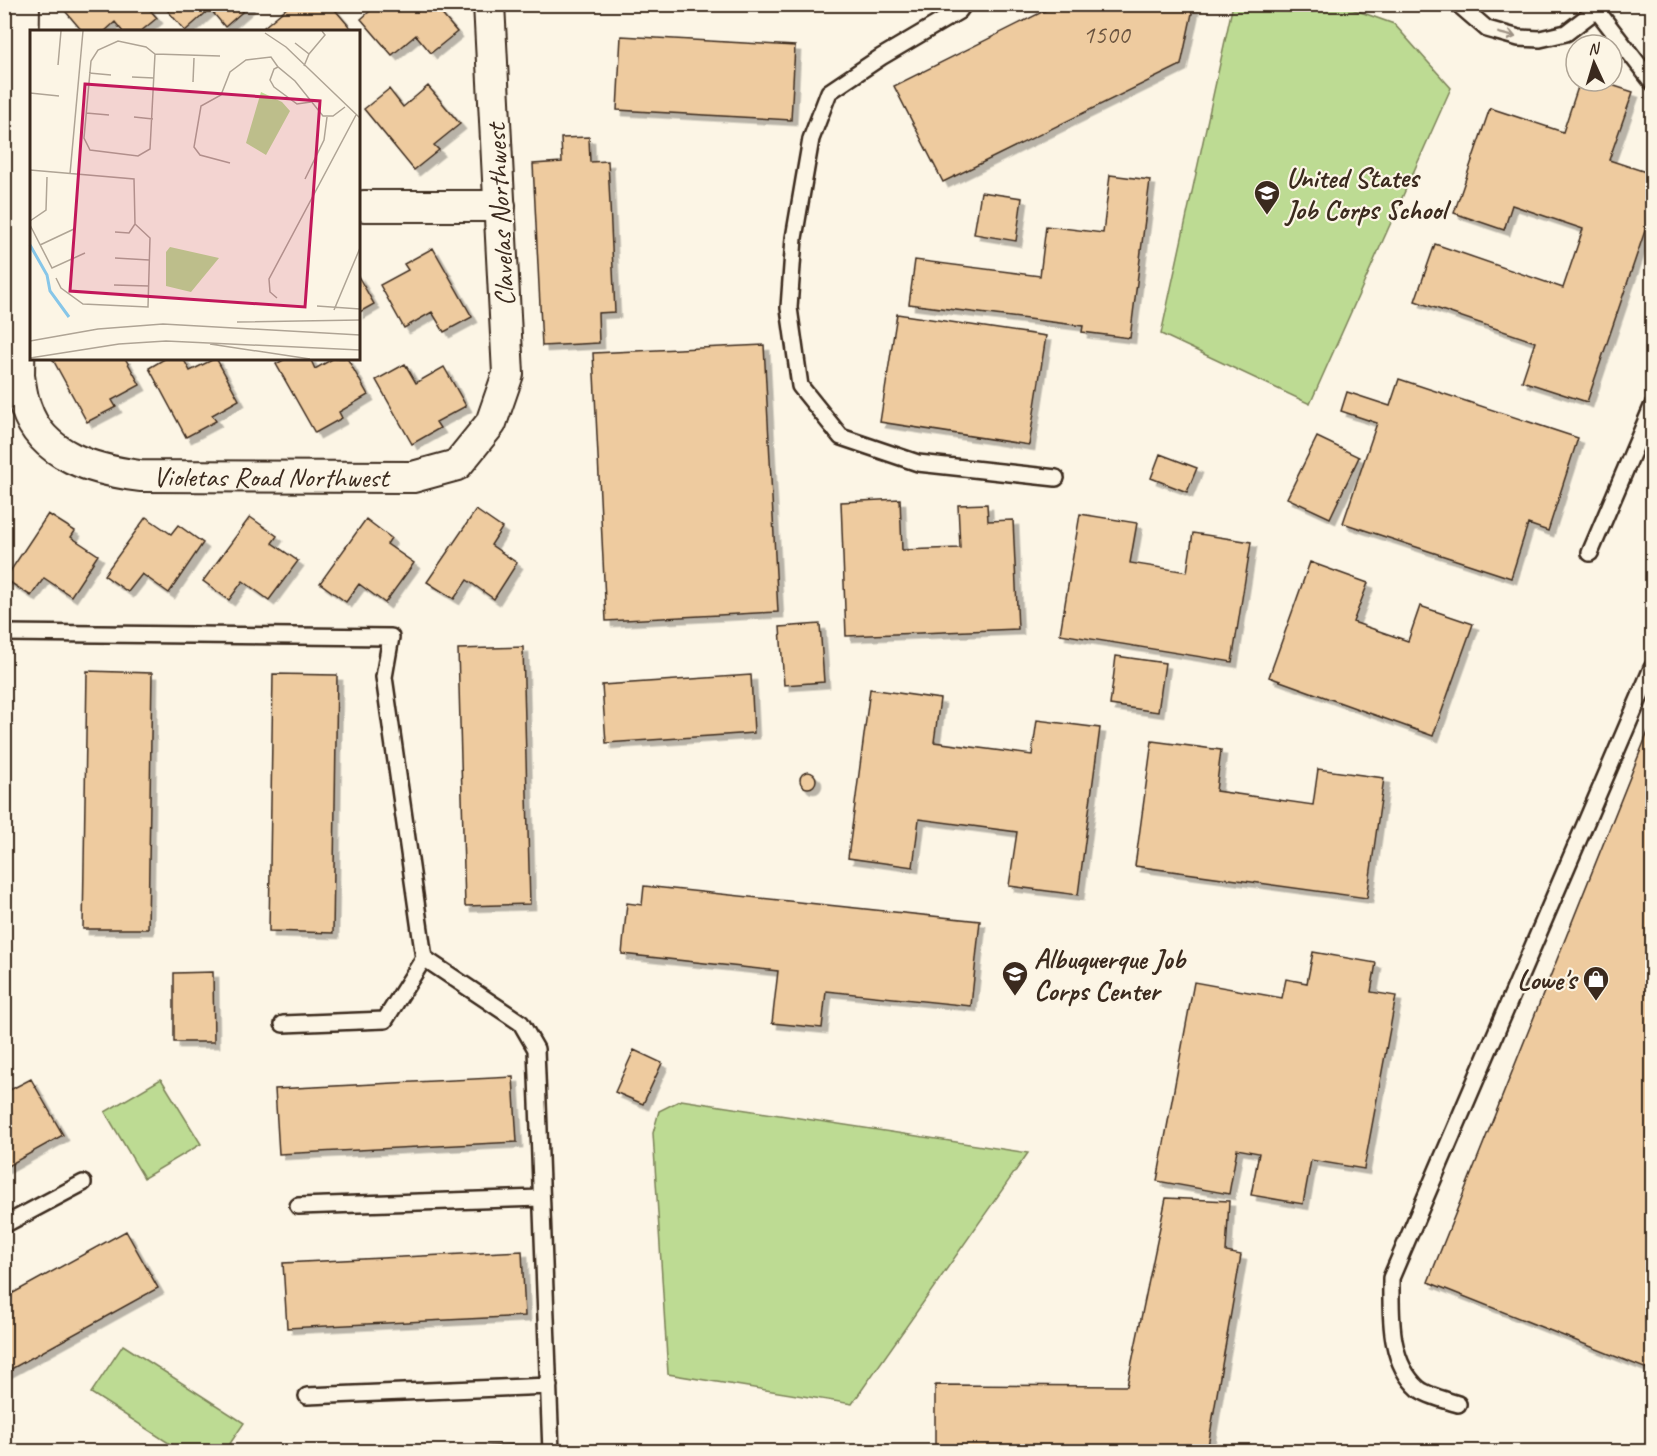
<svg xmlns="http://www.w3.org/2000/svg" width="1657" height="1456" font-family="Caveat,sans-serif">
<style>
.green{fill:#bddb93;stroke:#7c8258;stroke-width:1.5}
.building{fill:#eecb9f;stroke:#3b2a1e;stroke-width:1.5;filter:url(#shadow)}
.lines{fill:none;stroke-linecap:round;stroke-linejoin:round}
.service-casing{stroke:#3b2a1e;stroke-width:20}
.minor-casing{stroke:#3b2a1e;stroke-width:34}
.service{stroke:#fcf5e5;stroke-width:15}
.minor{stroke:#fcf5e5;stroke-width:30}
.oneway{stroke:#9c9082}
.labels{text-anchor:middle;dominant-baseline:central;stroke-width:4.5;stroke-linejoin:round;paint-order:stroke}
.number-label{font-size:26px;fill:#68523e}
.poi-label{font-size:28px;font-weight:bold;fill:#3b2a1e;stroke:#fcf5e5;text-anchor:start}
.street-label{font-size:28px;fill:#3b2a1e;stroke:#fcf5e5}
.inset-river{fill:none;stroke:#87c6e8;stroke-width:3}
.inset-road{fill:none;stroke:#afa495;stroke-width:1.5}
.view{fill:#c2185b;fill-opacity:0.15;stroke:#c2185b;stroke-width:3}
.inset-edge{fill:none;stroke:#3b2a1e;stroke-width:3}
</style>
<defs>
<filter id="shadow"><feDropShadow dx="5.5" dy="5.5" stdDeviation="0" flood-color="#0004"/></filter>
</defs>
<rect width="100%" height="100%" fill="#fcf5e5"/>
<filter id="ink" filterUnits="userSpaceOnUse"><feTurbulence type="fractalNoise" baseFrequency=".0167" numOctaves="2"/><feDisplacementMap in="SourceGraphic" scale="12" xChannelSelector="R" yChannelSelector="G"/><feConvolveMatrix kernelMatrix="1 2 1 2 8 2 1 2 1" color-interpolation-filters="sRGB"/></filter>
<g filter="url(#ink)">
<path class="green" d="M 1233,4 L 1341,5 L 1394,24 L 1451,88 L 1310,404 L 1161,334 Z
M 161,1079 L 201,1144 L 144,1178 L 105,1112 Z
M 681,1100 L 1028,1153 L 852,1404 L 668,1374 L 653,1133 L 659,1111 Z
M 123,1345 L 244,1423 L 225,1451 L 181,1451 L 91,1393 Z"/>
<path class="building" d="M 145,4 L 157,18 L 140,32 L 123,32 L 115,22 L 104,32 L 83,32 L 60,5 Z
M 162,4 L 248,4 L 249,6 L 225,27 L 210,9 L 185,31 Z
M 288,4 L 330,4 L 354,32 L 268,32 L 264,27 L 289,6 Z
M 378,4 L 433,4 L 457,32 L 431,53 L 416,35 L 392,55 L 361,19 Z
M 1058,4 L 1194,4 L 1181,65 L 943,182 L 894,86 Z
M 621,36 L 795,46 L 791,120 L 617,110 Z
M 1580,81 L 1599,81 L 1633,92 L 1609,160 L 1652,174 L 1652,210 L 1587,402 L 1522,381 L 1535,342 L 1415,301 L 1435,244 L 1563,288 L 1583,229 L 1512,205 L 1504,230 L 1454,213 L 1490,108 L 1563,132 Z
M 428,86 L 460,124 L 434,145 L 439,150 L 414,170 L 364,109 L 389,89 L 403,107 Z
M 589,137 L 590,162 L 608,161 L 615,312 L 598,313 L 599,343 L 542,346 L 533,164 L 562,162 L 561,138 Z
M 1110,175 L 1150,180 L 1130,338 L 1082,332 L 1083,326 L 909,304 L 915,260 L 1040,276 L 1046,226 L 1103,233 Z
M 981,192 L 1022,198 L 1016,241 L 974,234 Z
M 433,248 L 472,317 L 444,332 L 432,312 L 404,328 L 380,285 L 408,270 L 404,264 Z
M 358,276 L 374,304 L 358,313 Z
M 897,314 L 1046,336 L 1029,445 L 880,422 Z
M 764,345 L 778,612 L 606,621 L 593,353 Z
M 52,358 L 125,358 L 140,385 L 112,400 L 116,407 L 87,422 Z
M 166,358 L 183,358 L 190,371 L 216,358 L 239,400 L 212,415 L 216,421 L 186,437 L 149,368 Z
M 287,358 L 310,358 L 315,369 L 334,358 L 347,358 L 368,395 L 339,412 L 342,418 L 315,433 L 276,364 Z
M 405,364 L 416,383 L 444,367 L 466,406 L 436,422 L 440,428 L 412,444 L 376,380 Z
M 1399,379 L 1578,438 L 1548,531 L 1528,524 L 1511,578 L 1343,523 L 1377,423 L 1341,411 L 1347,392 L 1390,406 Z
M 1317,437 L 1359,457 L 1330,518 L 1287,498 Z
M 1160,454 L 1197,468 L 1187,492 L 1151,478 Z
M 900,499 L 902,550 L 960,548 L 958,505 L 987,504 L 988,521 L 1013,520 L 1018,629 L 846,636 L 841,502 Z
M 476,510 L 502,528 L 491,545 L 517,563 L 494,599 L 467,580 L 454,599 L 427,582 Z
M 48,514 L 75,531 L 71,537 L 98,555 L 71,596 L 44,578 L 31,596 L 5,579 Z
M 1080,514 L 1137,523 L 1130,563 L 1187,572 L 1193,533 L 1251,542 L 1232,662 L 1060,634 Z
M 146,517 L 171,534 L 178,525 L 203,543 L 169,593 L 142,574 L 128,592 L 104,575 Z
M 250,517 L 277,536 L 272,543 L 298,561 L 269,600 L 243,581 L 229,600 L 203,581 Z
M 366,519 L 391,538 L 387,544 L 414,563 L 385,603 L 359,584 L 346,602 L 320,583 Z
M 1310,562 L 1368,583 L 1353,622 L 1408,641 L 1420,606 L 1473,624 L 1433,736 L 1269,677 Z
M 820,624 L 824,682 L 784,685 L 780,627 Z
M 523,647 L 530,904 L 465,906 L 458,649 Z
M 1116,656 L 1165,663 L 1158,712 L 1110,705 Z
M 87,671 L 152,673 L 148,929 L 83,929 Z
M 273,674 L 337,675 L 333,933 L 269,931 Z
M 751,675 L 754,733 L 606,743 L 602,685 Z
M 870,689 L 940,699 L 934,742 L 1032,755 L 1037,720 L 1100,728 L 1078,895 L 1009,886 L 1017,832 L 919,819 L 913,867 L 848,858 Z
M 1652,722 L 1652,1371 L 1428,1282 Z
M 1152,741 L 1221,750 L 1216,791 L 1313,805 L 1318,769 L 1384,778 L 1367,898 L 1135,866 Z
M800 780a8 8 0 1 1 16 0a8 8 0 1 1-16 0Z
M 644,886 L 980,921 L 971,1006 L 826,991 L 822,1028 L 772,1023 L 778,971 L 622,954 L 627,903 L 642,905 Z
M 1313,952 L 1376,963 L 1371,992 L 1396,996 L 1364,1169 L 1311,1160 L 1303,1204 L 1251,1195 L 1259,1153 L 1237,1149 L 1229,1194 L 1157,1181 L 1194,982 L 1282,998 L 1286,979 L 1307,983 Z
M 213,972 L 214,1042 L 174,1042 L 174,973 Z
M 634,1050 L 662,1063 L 643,1104 L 615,1092 Z
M 513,1077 L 517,1142 L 279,1154 L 275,1089 Z
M 31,1079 L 63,1135 L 4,1168 L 4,1093 Z
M 1166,1198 L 1229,1201 L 1226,1252 L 1241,1255 L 1207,1452 L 935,1452 L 935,1385 L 1127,1386 Z
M 126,1231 L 158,1288 L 4,1373 L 4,1298 Z
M 522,1251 L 525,1316 L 287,1328 L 283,1263 Z
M 512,1445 L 513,1452 L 383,1452 Z"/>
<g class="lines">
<g class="service-casing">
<path id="service" d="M 964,4 L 959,11 L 881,57 L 829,92 L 811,139 L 794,238 L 789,308 L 800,386 L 841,437 L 918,463 L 1056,478
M 1458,4 L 1487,29 L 1519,38 L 1540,39 L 1566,33 L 1596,10
M 1592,4 L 1652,82
M 1590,553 L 1652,407
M 4,633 L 391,637 L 384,677 L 424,958 L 521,1023 L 536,1049 L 551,1452
M 283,1024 L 385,1020 L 424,958
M 298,1206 L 541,1198
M 4,1225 L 83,1183
M 307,1396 L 549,1386
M 1458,1404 C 1446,1400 1428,1396 1419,1389 C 1388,1362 1391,1315 1391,1278 L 1652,668"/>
</g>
<g class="minor-casing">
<g id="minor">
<path id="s1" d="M 24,4 L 19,376 C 21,387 22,398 26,408 C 42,457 95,470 140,476 L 413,477 L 457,465 L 491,423 L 508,374 L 489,4"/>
<path d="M 364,206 L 500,206"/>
</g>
</g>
<use href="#service" class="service"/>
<use href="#minor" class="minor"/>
</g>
<defs><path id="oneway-shaft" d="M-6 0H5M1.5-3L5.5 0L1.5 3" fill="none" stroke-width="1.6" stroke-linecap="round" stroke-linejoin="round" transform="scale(1.5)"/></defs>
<use class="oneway" href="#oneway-shaft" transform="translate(1507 35) rotate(14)"/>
</g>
<defs>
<g id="school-pin" transform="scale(1.35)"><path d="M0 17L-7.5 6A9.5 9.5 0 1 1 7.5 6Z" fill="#3b2a1e" stroke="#fcf5e5"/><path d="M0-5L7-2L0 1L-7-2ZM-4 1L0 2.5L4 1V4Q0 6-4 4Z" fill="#fff"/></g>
<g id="university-pin" transform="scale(1.35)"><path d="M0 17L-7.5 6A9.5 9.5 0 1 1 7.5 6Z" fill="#3b2a1e" stroke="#fcf5e5"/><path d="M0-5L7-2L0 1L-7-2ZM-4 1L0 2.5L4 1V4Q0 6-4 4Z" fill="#fff"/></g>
<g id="shop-pin" transform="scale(1.35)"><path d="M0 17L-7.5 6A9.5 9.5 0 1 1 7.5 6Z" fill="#3b2a1e" stroke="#fcf5e5"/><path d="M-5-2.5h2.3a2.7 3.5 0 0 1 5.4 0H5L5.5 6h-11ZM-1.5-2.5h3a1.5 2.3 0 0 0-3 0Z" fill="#fff"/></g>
</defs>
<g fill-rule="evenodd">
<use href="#school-pin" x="1267" y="193"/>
<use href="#university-pin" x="1015" y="974"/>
<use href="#shop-pin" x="1596" y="979"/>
</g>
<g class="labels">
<g class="number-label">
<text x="1106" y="34">1500</text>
</g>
<g class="poi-label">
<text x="1286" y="177">United States<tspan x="1286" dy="32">Job Corps School</tspan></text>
<text x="1034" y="958">Albuquerque Job<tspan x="1034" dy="32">Corps Center</tspan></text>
<text x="1576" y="979" text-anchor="end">Lowe's</text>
</g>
<g class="street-label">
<text transform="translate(500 215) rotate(-93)">Clavelas Northwest</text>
<text stroke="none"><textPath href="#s1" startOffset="676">Violetas Road Northwest</textPath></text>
</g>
</g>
<g transform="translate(30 30)">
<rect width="330" height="330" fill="#fcf5e5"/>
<path d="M 231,62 L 252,72 L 260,81 L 236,125 L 216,113 ZM 140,217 L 189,228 L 161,262 L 136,256 L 136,222 Z" fill="#bddb93"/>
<path class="inset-river" d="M 0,215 L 17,245 L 20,261 L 39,287"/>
<path class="inset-road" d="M 235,3 L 256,17 L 330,88M 265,13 L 279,24 L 274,36M 125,24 L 120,119 L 108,126 L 60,120 L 54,108 L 61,31 L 68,20 L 88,11 L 116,17 L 125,24 L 190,26M 279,24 L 295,5 L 292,1M 28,35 L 31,1M 59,43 L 81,45M 102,47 L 124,48M 163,52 L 164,28M 0,63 L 29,66M 281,72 L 267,74 L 244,57 L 240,50 L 244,39 L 248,37 L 265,51 L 293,86 L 303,86 L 315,77M 56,83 L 79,85M 104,87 L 123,89M 200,133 L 170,125 L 164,117 L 171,76 L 191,65 L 200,42 L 216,30 L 241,27 L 248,37M 0,140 L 104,149 L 105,194 L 120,208 L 118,277 L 53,274 L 31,258 L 26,248M 40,144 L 53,1M 275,149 L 294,110 L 297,87M 0,191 L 16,180 L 17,147M 0,195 L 22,238 L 55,223M 85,202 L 99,203 L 105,194M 10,215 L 44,199M 85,228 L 119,230M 84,255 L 119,256M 247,268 L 240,262 L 239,249 L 326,85M 287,276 L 330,279M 304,280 L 330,218M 207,292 L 330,290M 0,311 L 68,299 L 133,294 L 330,305M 180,314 L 280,329M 0,328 L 89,314 L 136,311 L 330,320"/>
<path class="view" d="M 55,54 L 290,71 L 275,277 L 40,261 Z"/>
<rect width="330" height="330" class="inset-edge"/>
</g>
<rect width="1657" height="1456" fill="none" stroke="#fcf5e5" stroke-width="24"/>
<rect x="12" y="12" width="1633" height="1432" fill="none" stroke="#3b2a1e" stroke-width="2" filter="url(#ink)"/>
<g transform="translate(1594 63) rotate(356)"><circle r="28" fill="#fcf5e5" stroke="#afa495" stroke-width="1.5"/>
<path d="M0-4.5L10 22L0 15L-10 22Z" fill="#3b2a1e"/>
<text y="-9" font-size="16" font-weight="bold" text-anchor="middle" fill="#3b2a1e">N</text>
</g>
</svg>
